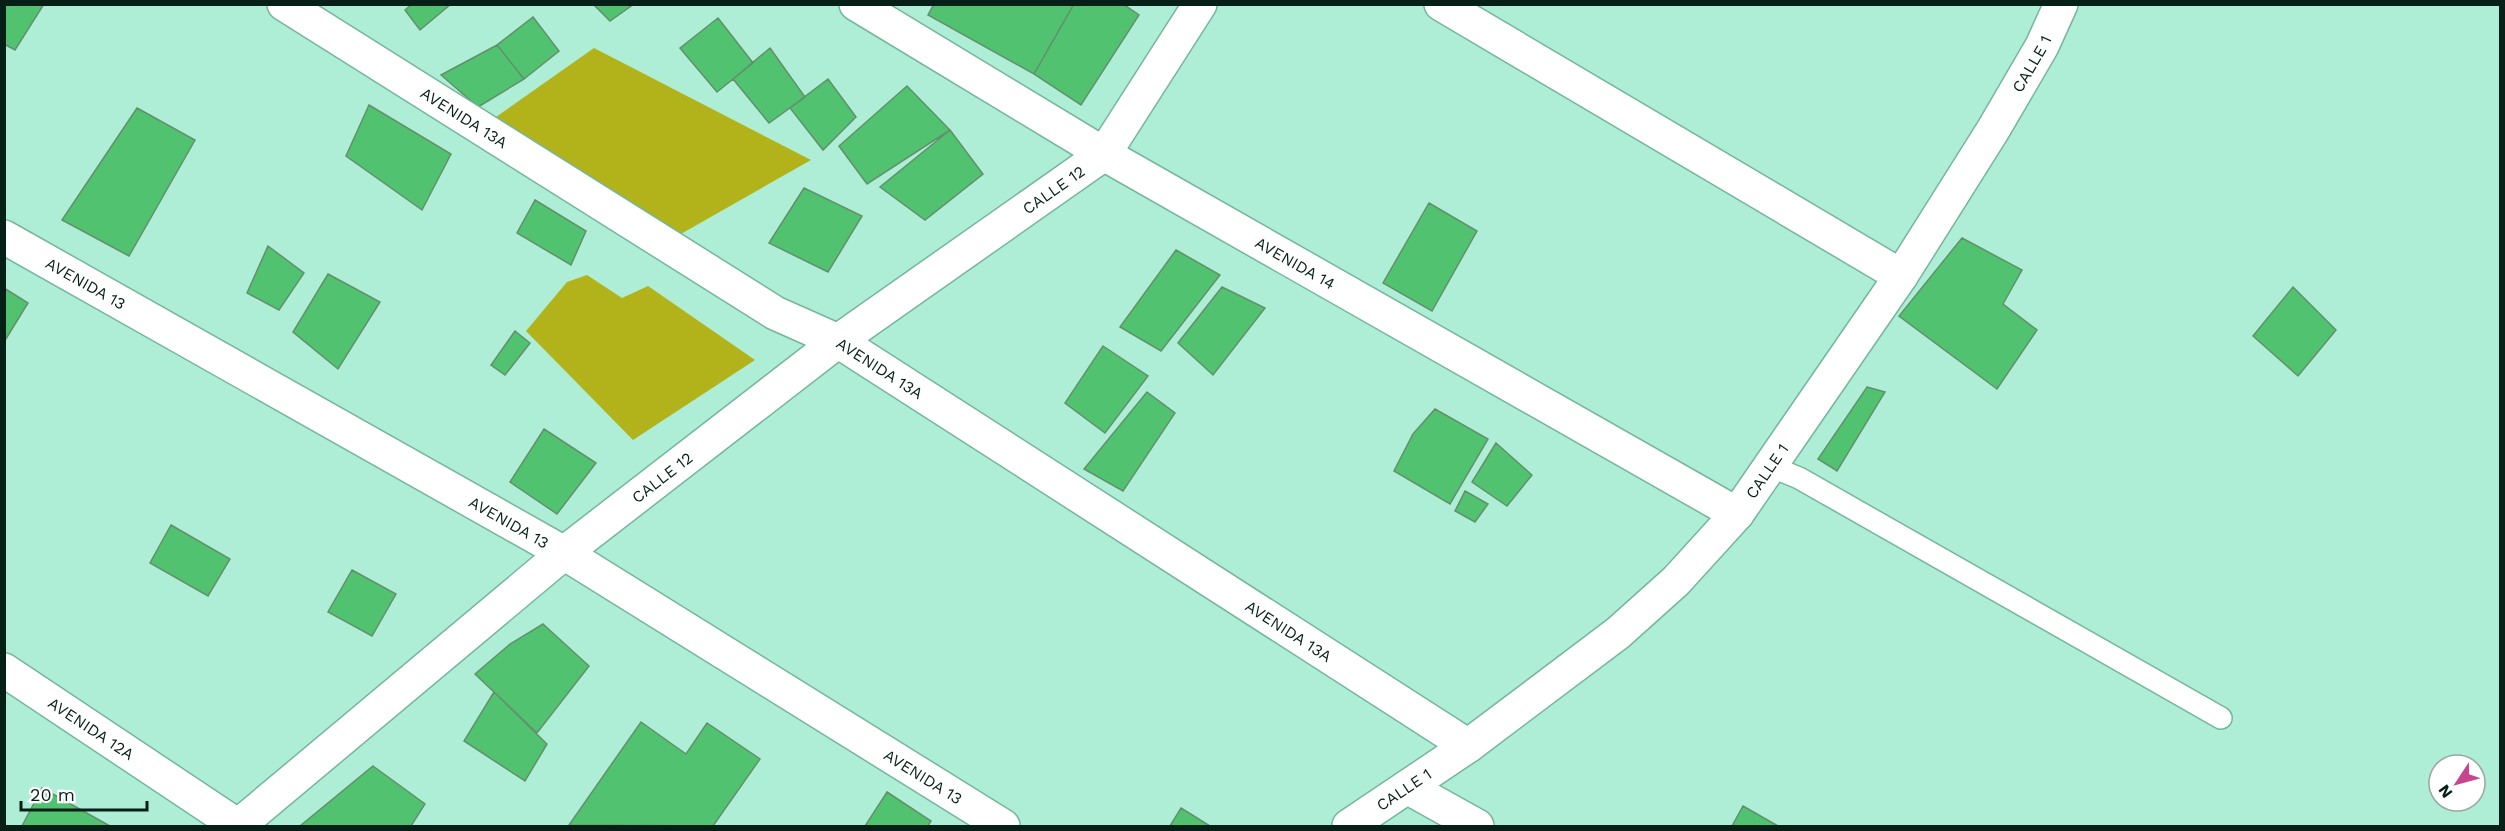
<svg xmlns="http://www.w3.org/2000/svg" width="2505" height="831" font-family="'Work Sans',sans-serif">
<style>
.forest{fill:#b2b31b}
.building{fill:#51c270;stroke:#63906c;stroke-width:1.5}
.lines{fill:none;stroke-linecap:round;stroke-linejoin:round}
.lane-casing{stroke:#76b59e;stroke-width:24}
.street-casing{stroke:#76b59e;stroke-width:36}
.lane{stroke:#fff;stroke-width:21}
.street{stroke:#fff;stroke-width:33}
.labels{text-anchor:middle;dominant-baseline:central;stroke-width:4.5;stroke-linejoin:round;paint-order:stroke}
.street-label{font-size:16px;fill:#062018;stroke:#fff}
</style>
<rect width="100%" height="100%" fill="#aeeed6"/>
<path class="forest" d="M 594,48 L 811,160 L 672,239 L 496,117 Z
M 587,275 L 622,298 L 648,286 L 755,360 L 633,440 L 526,331 L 567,282 Z"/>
<path class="building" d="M 4,4 L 44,4 L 15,50 L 4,44 Z
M 412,4 L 451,4 L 420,30 L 405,10 Z
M 593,4 L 634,4 L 610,21 Z
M 934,4 L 1074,4 L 1034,74 L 928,15 Z
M 1074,4 L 1123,4 L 1139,15 L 1081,105 L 1034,74 Z
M 533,17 L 559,51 L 524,79 L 497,45 Z
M 718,18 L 753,63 L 717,92 L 680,48 Z
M 497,45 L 524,79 L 478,107 L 441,75 Z
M 770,48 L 805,97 L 769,123 L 733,79 Z
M 828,79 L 856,117 L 823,150 L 790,108 Z
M 907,86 L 950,130 L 867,184 L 839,146 Z
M 369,105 L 451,154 L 422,210 L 346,156 Z
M 137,108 L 195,140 L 129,256 L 62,220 Z
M 950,130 L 983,174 L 925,220 L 880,187 Z
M 804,188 L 862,216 L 828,272 L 769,243 Z
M 535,200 L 586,231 L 571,265 L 517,233 Z
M 1429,203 L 1477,231 L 1432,311 L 1383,283 Z
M 1962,238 L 2022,270 L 2003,304 L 2037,330 L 1997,389 L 1899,316 Z
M 268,246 L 304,273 L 279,310 L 247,293 Z
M 1176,250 L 1220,275 L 1161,351 L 1120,327 Z
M 328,274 L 380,302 L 338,369 L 293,332 Z
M 1222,287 L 1265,308 L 1213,375 L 1178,343 Z
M 2293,287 L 2336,330 L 2298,376 L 2253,336 Z
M 4,288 L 28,303 L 4,342 Z
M 515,331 L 530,343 L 505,375 L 491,365 Z
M 1103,346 L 1148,376 L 1105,433 L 1065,403 Z
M 1867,387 L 1885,392 L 1837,471 L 1818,459 Z
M 1147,392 L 1175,413 L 1123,491 L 1084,469 Z
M 1435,409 L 1488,439 L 1450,504 L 1394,471 L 1413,434 Z
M 544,429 L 596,463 L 557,514 L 510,482 Z
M 1496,443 L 1532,475 L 1507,506 L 1472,482 Z
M 1465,491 L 1488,504 L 1475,522 L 1455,511 Z
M 171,525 L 230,559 L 208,596 L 150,563 Z
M 352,570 L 396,594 L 372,636 L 328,612 Z
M 543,624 L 589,666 L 537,733 L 475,674 L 510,644 Z
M 494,692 L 547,744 L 525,781 L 464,741 Z
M 641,722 L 686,754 L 707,723 L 760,759 L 713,826 L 569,825 Z
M 373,766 L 425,804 L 411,826 L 300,826 Z
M 42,788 L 110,826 L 22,826 Z
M 887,792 L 931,821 L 928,826 L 865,826 Z
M 1743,806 L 1778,826 L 1732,826 Z
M 1181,808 L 1210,826 L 1170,826 Z"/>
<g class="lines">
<g class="lane-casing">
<path id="lane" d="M 1770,466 L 1799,478 L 2221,718"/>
</g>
<g class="street-casing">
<g id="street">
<path id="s1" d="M 284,4 L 775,313 L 838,341 L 1468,746"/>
<path id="s2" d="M 856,4 L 1104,154 L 1737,514"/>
<path d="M 1441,4 L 1901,276"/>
<path id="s3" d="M 4,237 L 564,553 L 1003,826"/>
<path id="s4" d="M 4,670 L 238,826"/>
<path d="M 1407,787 L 1477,826"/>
<path id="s5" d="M 238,826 L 564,553 L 838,341 L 1104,154 L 1200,4"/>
<path id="s6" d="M 1349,826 L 1468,746 L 1618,633 L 1676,581 L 1737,514 L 1901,276 L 1993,130 L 2042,46 L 2061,4"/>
</g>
</g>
<use href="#lane" class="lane"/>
<use href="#street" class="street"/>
</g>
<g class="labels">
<g class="street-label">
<text stroke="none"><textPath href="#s6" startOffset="1038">CALLE 1</textPath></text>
<text stroke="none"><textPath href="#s1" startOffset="213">AVENIDA 13A</textPath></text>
<text stroke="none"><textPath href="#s5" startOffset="1035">CALLE 12</textPath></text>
<text stroke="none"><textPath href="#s2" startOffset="510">AVENIDA 14</textPath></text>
<text stroke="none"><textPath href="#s3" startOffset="94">AVENIDA 13</textPath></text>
<text stroke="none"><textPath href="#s1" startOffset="699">AVENIDA 13A</textPath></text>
<text stroke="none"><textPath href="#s6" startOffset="552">CALLE 1</textPath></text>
<text stroke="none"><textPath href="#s5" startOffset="549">CALLE 12</textPath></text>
<text stroke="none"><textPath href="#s3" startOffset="580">AVENIDA 13</textPath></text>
<text stroke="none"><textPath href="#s1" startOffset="1185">AVENIDA 13A</textPath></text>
<text stroke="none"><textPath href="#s4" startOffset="105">AVENIDA 12A</textPath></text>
<text stroke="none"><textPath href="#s3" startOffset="1066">AVENIDA 13</textPath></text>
<text stroke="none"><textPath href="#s6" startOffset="66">CALLE 1</textPath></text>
</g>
</g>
<rect width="2505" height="831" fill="none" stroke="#062018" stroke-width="12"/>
<g transform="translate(2457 783) rotate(234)"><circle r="28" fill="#ffffff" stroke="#9ba6a3" stroke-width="1.5"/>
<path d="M0-4.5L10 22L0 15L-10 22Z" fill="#c8468e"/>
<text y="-9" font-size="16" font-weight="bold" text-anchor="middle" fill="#062018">N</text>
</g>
<path d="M21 801v9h126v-9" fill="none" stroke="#062018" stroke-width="3"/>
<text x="30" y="801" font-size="18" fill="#062018" stroke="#ffffff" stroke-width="4.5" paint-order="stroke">20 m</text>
</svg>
